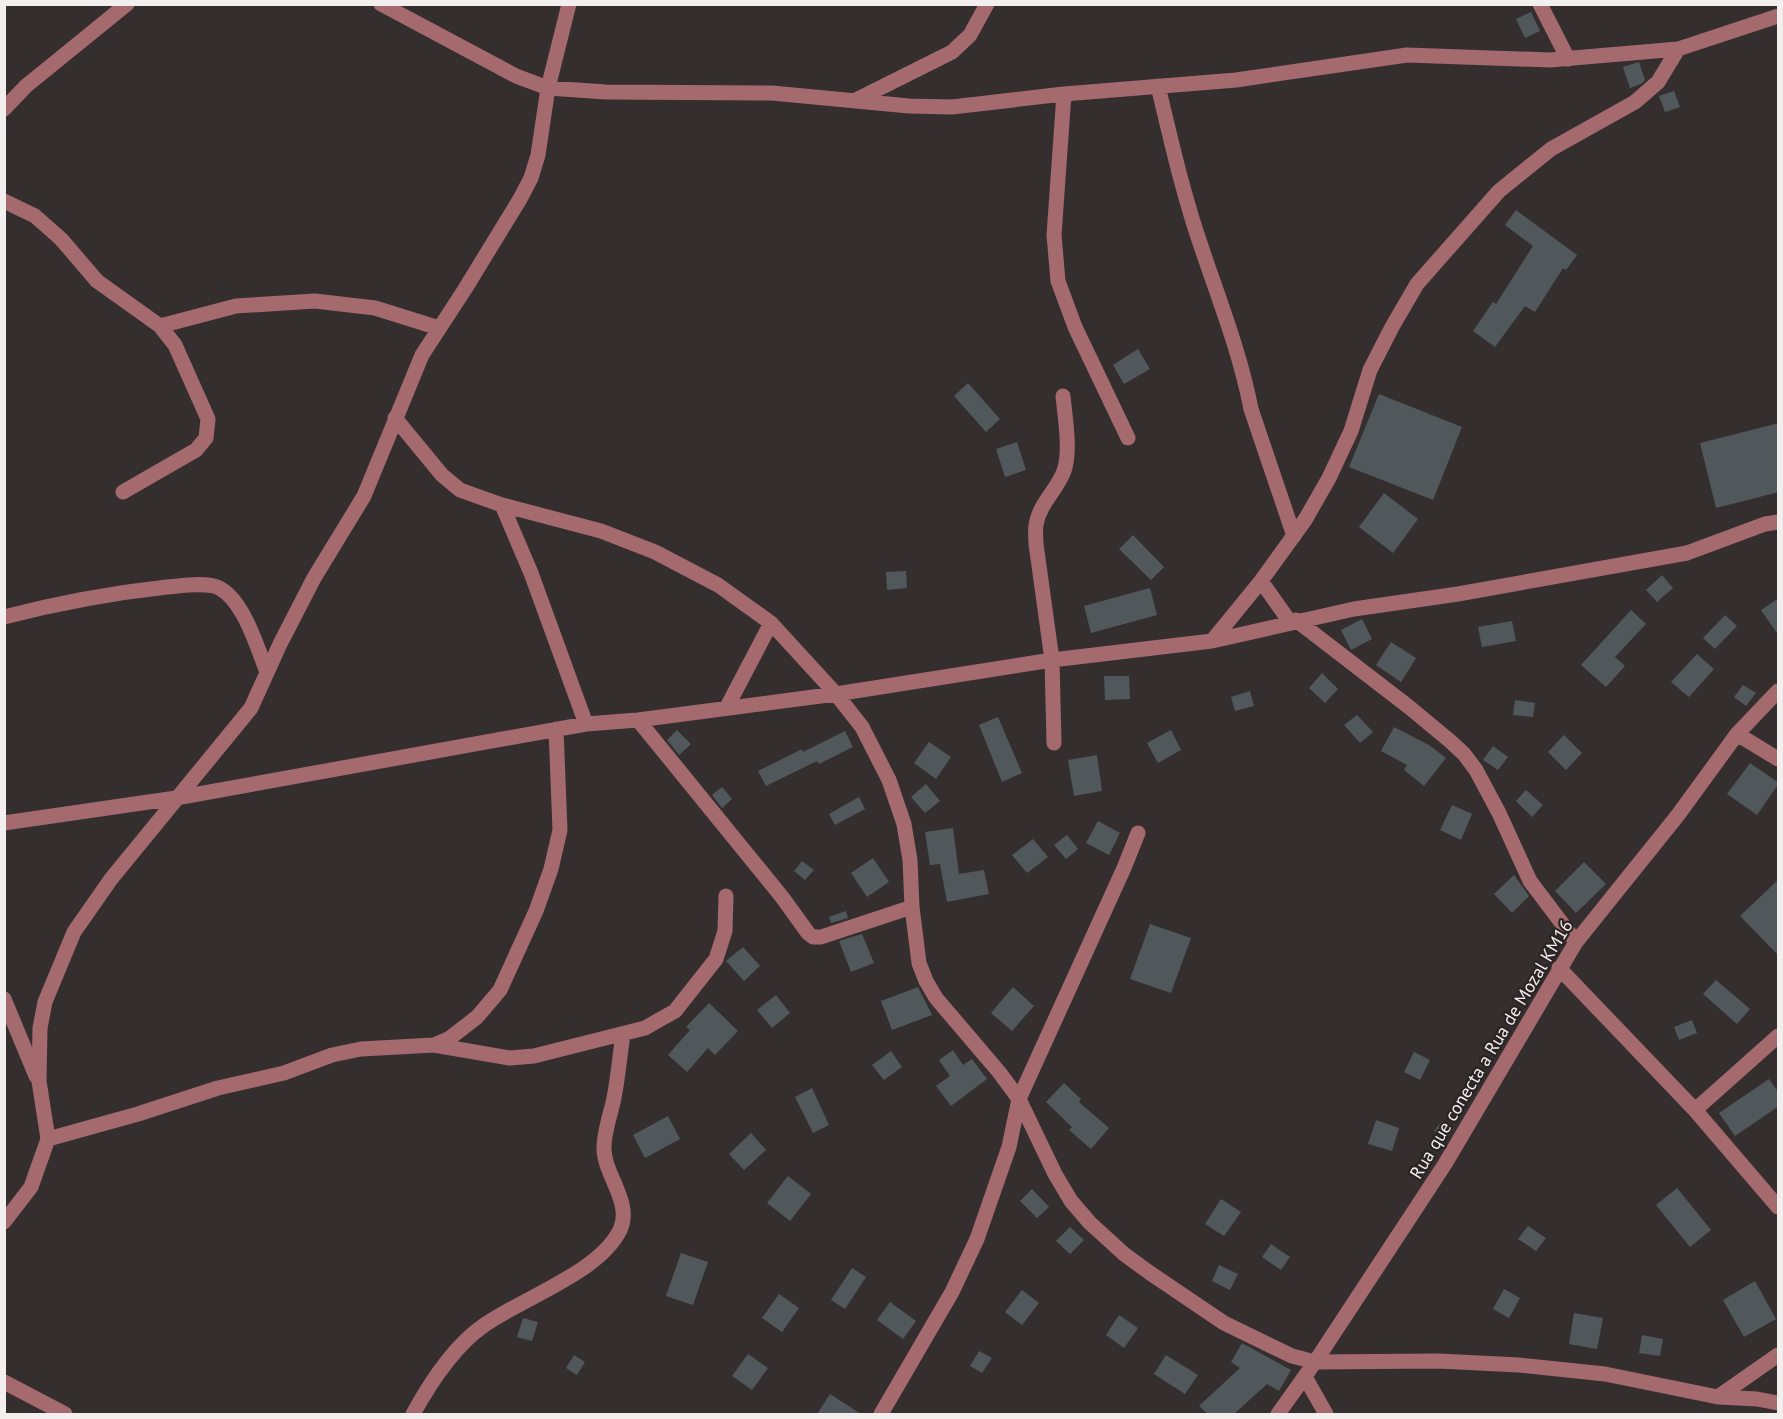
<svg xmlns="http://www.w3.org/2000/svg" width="1783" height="1419" font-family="'PT Sans',sans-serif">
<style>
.building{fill:#51585b}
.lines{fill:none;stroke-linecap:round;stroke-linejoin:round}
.minor{stroke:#a46a6e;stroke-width:15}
.labels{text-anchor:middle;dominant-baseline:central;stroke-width:4.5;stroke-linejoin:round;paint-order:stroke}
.street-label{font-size:18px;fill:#f4efef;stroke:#2a2424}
</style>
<rect width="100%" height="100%" fill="#352e2e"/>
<path class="building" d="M 1531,12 L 1540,31 L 1525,38 L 1516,19 Z
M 1639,62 L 1645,80 L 1641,84 L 1630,88 L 1623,67 Z
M 1674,91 L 1680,107 L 1665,112 L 1659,96 Z
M 1516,210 L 1577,255 L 1566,270 L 1563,268 L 1535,312 L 1525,306 L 1495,347 L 1473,331 L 1493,302 L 1496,304 L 1533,246 L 1505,225 Z
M 1138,349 L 1150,369 L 1124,384 L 1113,365 Z
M 968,383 L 1000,419 L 986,432 L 954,396 Z
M 1379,394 L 1462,427 L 1433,500 L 1349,467 Z
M 1779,423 L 1779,492 L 1716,508 L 1700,443 Z
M 1017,442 L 1026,470 L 1005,477 L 996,449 Z
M 1384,493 L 1418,519 L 1393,553 L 1359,527 Z
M 1133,535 L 1164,567 L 1151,580 L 1119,549 Z
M 906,571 L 907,588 L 887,590 L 886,572 Z
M 1662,575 L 1673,588 L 1657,602 L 1646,590 Z
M 1150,588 L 1157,615 L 1091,633 L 1084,606 Z
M 1779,598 L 1779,636 L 1761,610 Z
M 1631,610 L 1646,624 L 1615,657 L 1625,666 L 1606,687 L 1581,665 Z
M 1725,615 L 1737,626 L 1715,649 L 1703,638 Z
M 1362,619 L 1372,639 L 1351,650 L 1341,630 Z
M 1512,621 L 1516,641 L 1482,647 L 1478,627 Z
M 1391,642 L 1416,658 L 1401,682 L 1376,665 Z
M 1697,654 L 1714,669 L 1689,697 L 1671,682 Z
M 1322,673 L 1338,689 L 1325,703 L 1309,688 Z
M 1104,676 L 1129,676 L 1130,699 L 1105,700 Z
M 1743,685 L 1756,693 L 1746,706 L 1734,697 Z
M 1250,691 L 1254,706 L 1235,711 L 1231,697 Z
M 1515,700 L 1535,703 L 1533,717 L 1513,715 Z
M 1357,715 L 1373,732 L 1360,743 L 1344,725 Z
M 998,717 L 1022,773 L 1002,782 L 979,725 Z
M 1394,727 L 1429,745 L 1446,758 L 1424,786 L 1404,770 L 1407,765 L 1381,751 Z
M 677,730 L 691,744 L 679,755 L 667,740 Z
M 1171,730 L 1181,750 L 1158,763 L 1147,743 Z
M 845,731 L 853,747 L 819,764 L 817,761 L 766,786 L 758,771 L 802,749 L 803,752 Z
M 1564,735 L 1582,753 L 1566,770 L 1548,752 Z
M 929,742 L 951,757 L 936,779 L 914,763 Z
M 1493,746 L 1508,757 L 1498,770 L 1483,760 Z
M 1097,755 L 1102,791 L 1074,796 L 1068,760 Z
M 1750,763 L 1779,783 L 1757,815 L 1727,794 Z
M 926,784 L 940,801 L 925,813 L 911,797 Z
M 722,787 L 732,799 L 722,808 L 712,795 Z
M 1526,790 L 1543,805 L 1532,817 L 1516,801 Z
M 859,797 L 865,809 L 835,825 L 829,814 Z
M 1452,805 L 1472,814 L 1461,840 L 1440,830 Z
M 1098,821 L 1120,833 L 1109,855 L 1086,843 Z
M 953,828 L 959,874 L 984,870 L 989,894 L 947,902 L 940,864 L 930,865 L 925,832 Z
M 1067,835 L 1078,849 L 1066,859 L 1054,845 Z
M 1033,839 L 1048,857 L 1027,873 L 1012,855 Z
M 873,858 L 889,882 L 867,897 L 851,873 Z
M 802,861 L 814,870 L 805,880 L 794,871 Z
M 1584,862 L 1606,884 L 1576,913 L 1555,891 Z
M 1514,875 L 1529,896 L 1512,913 L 1494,894 Z
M 1779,879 L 1779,956 L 1740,916 Z
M 846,911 L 848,918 L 831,923 L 829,917 Z
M 1150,924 L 1191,938 L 1171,993 L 1130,979 Z
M 862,934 L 874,963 L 851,972 L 839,941 Z
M 743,947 L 760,966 L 744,981 L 726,961 Z
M 1716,980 L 1750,1009 L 1737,1024 L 1703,994 Z
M 918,987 L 932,1015 L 892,1030 L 881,1001 Z
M 1013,987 L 1034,1006 L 1012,1031 L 991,1013 Z
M 776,995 L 790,1013 L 772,1028 L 757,1010 Z
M 709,1003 L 738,1031 L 715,1055 L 708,1048 L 687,1072 L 668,1055 L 690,1030 L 686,1027 Z
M 1692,1020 L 1697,1033 L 1679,1040 L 1674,1027 Z
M 953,1050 L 963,1065 L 972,1059 L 987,1079 L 951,1106 L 936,1086 L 950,1076 L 939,1060 Z
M 891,1051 L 902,1067 L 884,1080 L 872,1065 Z
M 1414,1052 L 1430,1060 L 1420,1080 L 1404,1072 Z
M 1769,1079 L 1779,1093 L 1779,1106 L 1735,1136 L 1719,1113 Z
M 1064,1083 L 1081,1099 L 1079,1102 L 1109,1128 L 1091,1149 L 1069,1130 L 1072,1127 L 1046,1102 Z
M 812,1088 L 829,1125 L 813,1133 L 795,1097 Z
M 668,1116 L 680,1139 L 645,1158 L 633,1135 Z
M 1376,1120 L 1399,1128 L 1392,1151 L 1368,1144 Z
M 1442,1121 L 1454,1129 L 1446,1140 L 1434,1131 Z
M 751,1133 L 766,1150 L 744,1170 L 729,1154 Z
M 788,1176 L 811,1194 L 790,1221 L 767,1203 Z
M 1677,1188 L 1711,1230 L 1690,1247 L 1656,1205 Z
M 1032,1189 L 1049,1207 L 1037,1218 L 1020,1201 Z
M 1221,1199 L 1241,1212 L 1224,1236 L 1205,1224 Z
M 1528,1226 L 1546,1238 L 1536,1251 L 1518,1239 Z
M 1070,1227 L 1084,1240 L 1070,1254 L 1056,1241 Z
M 1271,1244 L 1290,1257 L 1281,1270 L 1262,1257 Z
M 681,1253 L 708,1262 L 693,1305 L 666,1296 Z
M 1219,1265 L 1238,1274 L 1230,1290 L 1212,1281 Z
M 852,1268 L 866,1277 L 845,1309 L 831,1300 Z
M 1755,1281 L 1776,1319 L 1744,1337 L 1723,1300 Z
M 1504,1289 L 1520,1298 L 1509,1318 L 1493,1309 Z
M 1022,1290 L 1039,1303 L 1022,1325 L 1005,1312 Z
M 779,1294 L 799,1308 L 782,1332 L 762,1318 Z
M 890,1302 L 916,1321 L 903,1339 L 877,1320 Z
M 1574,1313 L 1603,1318 L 1597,1349 L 1569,1344 Z
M 1119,1315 L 1138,1328 L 1124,1348 L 1106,1335 Z
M 523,1318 L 538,1322 L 532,1341 L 517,1337 Z
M 1642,1335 L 1663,1339 L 1660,1356 L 1639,1353 Z
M 1242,1343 L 1291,1370 L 1279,1391 L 1267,1384 L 1234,1414 L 1208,1414 L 1199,1406 L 1240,1368 L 1231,1362 Z
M 979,1351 L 992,1358 L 982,1373 L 970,1366 Z
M 748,1354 L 768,1368 L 752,1390 L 732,1376 Z
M 574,1355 L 585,1362 L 577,1375 L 566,1368 Z
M 1166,1355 L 1198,1375 L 1185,1394 L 1154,1374 Z
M 830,1394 L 861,1414 L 817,1414 Z"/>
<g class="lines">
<path class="minor" d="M 381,4 L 516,76 L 548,88 L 606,92 L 772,93 L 909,106 L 952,107 L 1064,94 L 1236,80 L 1407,55 L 1550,60 L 1678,49 L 1778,16
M 1540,4 L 1568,59
M 1158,86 C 1171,140 1183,194 1201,246 C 1219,300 1240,352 1251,409 L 1294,536
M 1064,94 L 1054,235 L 1058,281 L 1075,327 L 1128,438
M 854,101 L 952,52 L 970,35 L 987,4
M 4,109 L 26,86 L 127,4
M 4,201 L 35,216 L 61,239 L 97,281 L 160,326 L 175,345 L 208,419 L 206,438 L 196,450 L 123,492
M 160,326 L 236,306 L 315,301 L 375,308 L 439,328
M 395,418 L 442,475 L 460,490 L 502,505 L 601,531 L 655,552 L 718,585 L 771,623 L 836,694 L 862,727 L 889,780 L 904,824 L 910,860 L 912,907 L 919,963 L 926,981 L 936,998 L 999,1072 L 1019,1099 L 1055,1174 L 1071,1201 L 1090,1223 L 1124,1254 L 1150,1273 L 1224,1323 L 1292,1356 L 1315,1362 L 1438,1361 L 1519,1365 L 1605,1374 L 1718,1397 L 1757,1399 L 1778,1403
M 502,505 L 531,573 L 586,724
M 1261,581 L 1290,622
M 4,617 C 58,603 112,593 167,587 C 180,586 204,582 217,587 C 243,598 257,647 267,672
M 1296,620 L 1409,707 L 1450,741 L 1464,754 L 1476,770 L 1499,813 L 1530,881 L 1576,942
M 1212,641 L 1261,581 L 1305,520 L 1329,478 L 1351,431 L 1370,370 L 1392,327 L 1417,284 L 1499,191 L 1551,149 L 1635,102 L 1658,82 L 1678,49
M 727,707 L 771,623
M 638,720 L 782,897 L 808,933 L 813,937 L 821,937 L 912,907
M 1737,734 L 1778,759
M 1054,743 L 1052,660 L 1036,544 C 1036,538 1035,531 1036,525 C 1039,504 1057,490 1064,471 C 1071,451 1065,417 1063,396
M 4,823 L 176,798 L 586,724 L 638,720 L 836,694 L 1052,660 L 1212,641 L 1354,609 L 1458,594 L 1687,553 L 1765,524 L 1778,522
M 1559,968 L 1695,1110 L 1778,1207
M 4,999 L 36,1076
M 434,1045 L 510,1058 L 534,1056 L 645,1028 L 675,1011 L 716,959 L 725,931 L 726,896
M 1695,1110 L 1778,1036
M 48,1139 L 138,1114 L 218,1088 L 284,1073 L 332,1055 L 361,1049 L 434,1045 L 450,1038 L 477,1017 L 500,990 L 536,911 L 551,869 L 560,830 L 556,729
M 4,1222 L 31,1187 L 48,1139 L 39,1081 L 40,1028 L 45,1002 L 74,932 L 111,879 L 251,708 L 280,644 L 314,578 L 364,496 L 422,355 L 465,289 L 520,199 L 531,178 L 538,155 L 548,88 L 569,4
M 1305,1377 L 1326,1414
M 4,1382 L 65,1414
M 1718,1397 L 1778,1355
M 413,1414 C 430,1383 453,1347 483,1326 C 522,1298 599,1273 620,1230 C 633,1202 603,1174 604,1147 C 604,1131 611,1113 614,1098 C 618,1077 620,1055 623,1034
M 881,1414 L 952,1292 L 977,1239 L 1009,1147 L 1019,1099 L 1124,868 L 1138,833
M 1278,1414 L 1315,1362 L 1445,1164 L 1576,942 L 1678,815 L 1737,734 L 1778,691"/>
</g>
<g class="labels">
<g class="street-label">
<text transform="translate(1491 1049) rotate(-59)">Rua que conecta a Rua de Mozal KM16</text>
</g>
</g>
<rect width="1783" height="1419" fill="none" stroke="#f4efef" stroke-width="12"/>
</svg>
